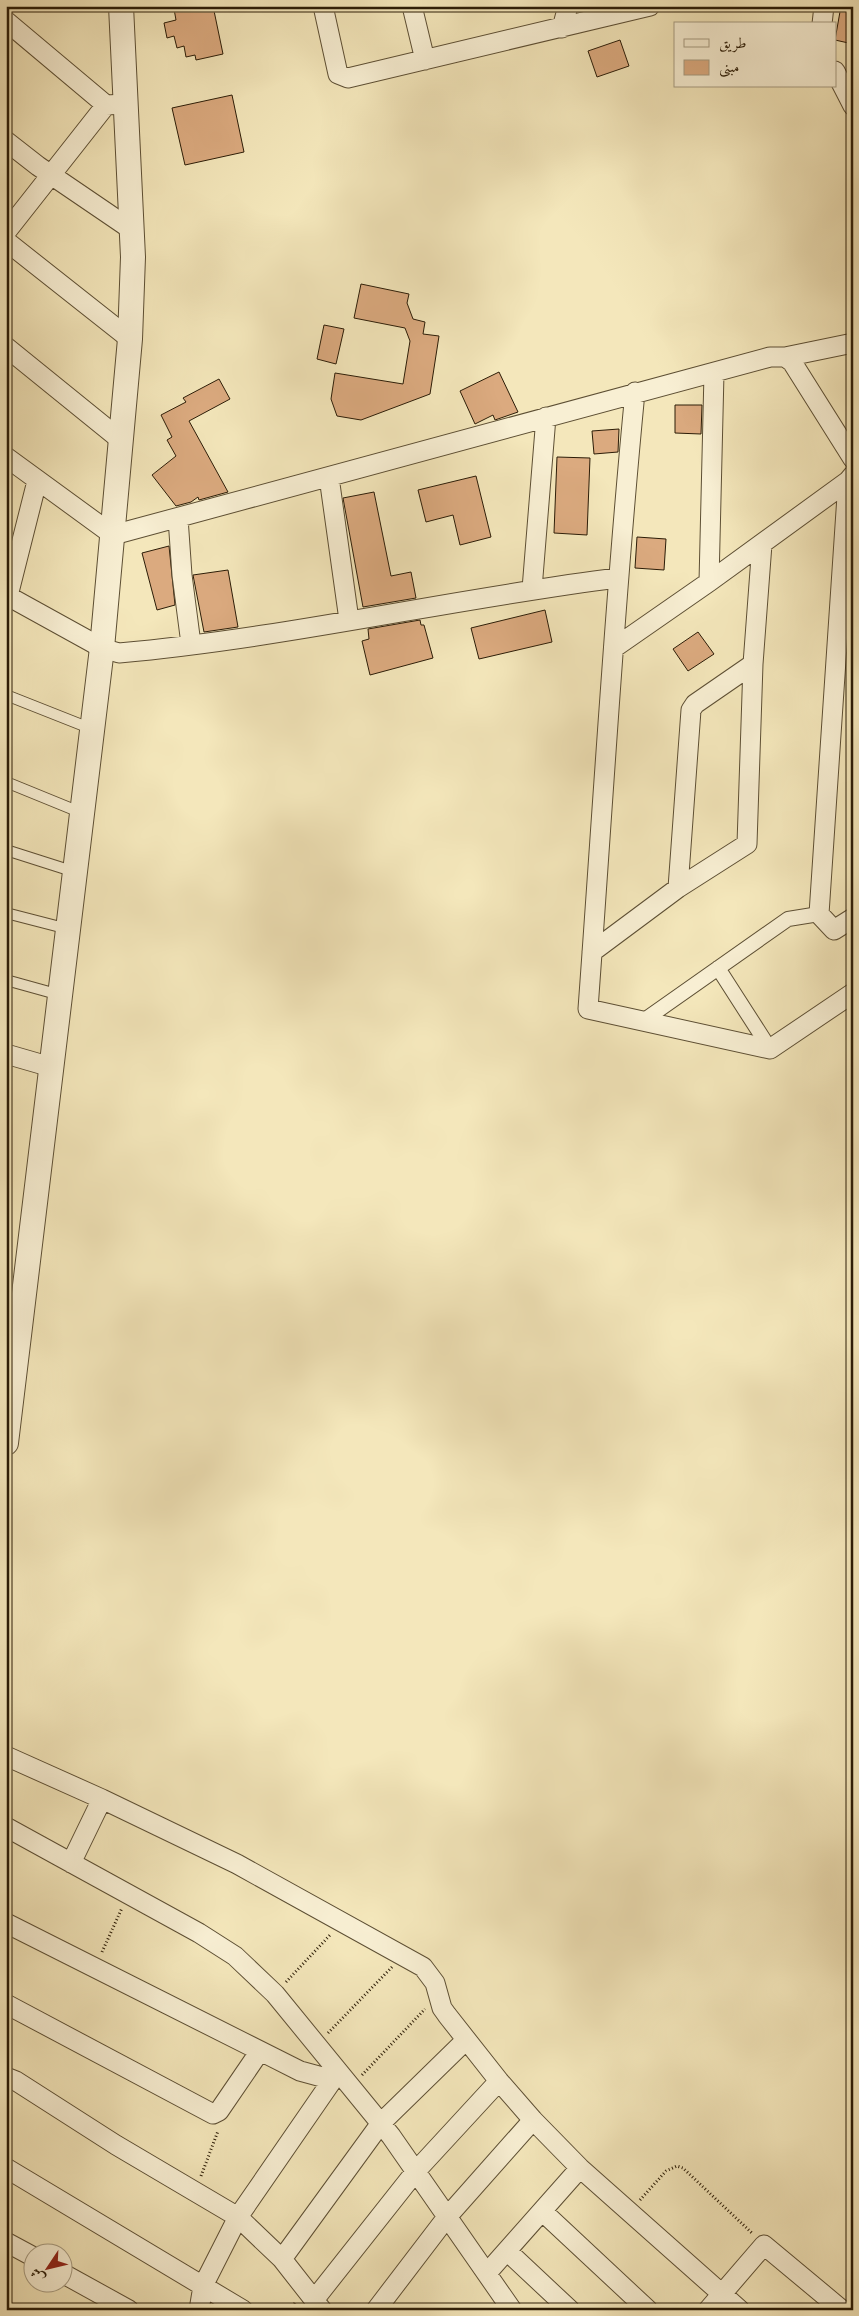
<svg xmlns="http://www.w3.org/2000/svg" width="859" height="2316" font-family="'Gentium Book Plus',Amiri,serif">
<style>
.building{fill:#dbaa7f;stroke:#2b1c07}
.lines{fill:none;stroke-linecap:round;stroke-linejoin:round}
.service-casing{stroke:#5d4f34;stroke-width:12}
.pedestrian-casing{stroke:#5d4f34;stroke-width:16}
.minor-casing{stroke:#5d4f34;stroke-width:21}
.tertiary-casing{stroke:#5d4f34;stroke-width:26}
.path{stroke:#2b1c07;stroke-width:3;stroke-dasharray:1 2.5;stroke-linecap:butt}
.service{stroke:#f8efd3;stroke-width:10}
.pedestrian{stroke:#f8efd3;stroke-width:14}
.minor{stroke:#f8efd3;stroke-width:19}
.tertiary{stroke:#f8efd3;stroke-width:24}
</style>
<rect width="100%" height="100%" fill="#f4e7bb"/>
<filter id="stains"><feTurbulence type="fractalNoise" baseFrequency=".004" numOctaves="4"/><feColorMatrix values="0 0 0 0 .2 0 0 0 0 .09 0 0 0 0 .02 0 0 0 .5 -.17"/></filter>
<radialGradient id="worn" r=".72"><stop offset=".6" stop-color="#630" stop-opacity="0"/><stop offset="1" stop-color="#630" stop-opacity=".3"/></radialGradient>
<path class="building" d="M 186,6 L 213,6 L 223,54 L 196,60 L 195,55 L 186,57 L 184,46 L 177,48 L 174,36 L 167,38 L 164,23 L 176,20 L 174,9 Z
M 841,6 L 853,6 L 853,44 L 835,40 Z
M 620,40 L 629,66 L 597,77 L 588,51 Z
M 232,95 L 244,152 L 185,165 L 172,108 Z
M 361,284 L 409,294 L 407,303 L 413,319 L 425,322 L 423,334 L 439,336 L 430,394 L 361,420 L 337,416 L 331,399 L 335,373 L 403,384 L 410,341 L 405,328 L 354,318 Z
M 324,325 L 344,329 L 336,364 L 317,359 Z
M 499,372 L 518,412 L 495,420 L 493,415 L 475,424 L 460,391 Z
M 219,379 L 230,399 L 189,421 L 228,492 L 199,500 L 198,497 L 191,502 L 176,506 L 152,475 L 176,456 L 167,440 L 172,437 L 161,415 L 186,402 L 183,398 Z
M 675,405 L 702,405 L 701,434 L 675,433 Z
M 619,429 L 618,452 L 594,454 L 592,431 Z
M 557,457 L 590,458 L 587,535 L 554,533 Z
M 476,476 L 491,537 L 460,545 L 453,515 L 426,522 L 418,490 Z
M 374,492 L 391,576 L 411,572 L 416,598 L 363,607 L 343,498 Z
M 637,537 L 666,539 L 664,570 L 635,568 Z
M 169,546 L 175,605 L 157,610 L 142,553 Z
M 228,570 L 238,627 L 204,632 L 193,575 Z
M 545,610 L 552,642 L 479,659 L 471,628 Z
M 420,620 L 421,625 L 424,625 L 433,658 L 370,675 L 362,641 L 369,639 L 368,629 Z
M 698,632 L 714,654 L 688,671 L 673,649 Z"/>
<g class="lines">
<g class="service-casing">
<path id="service" d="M 6,695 L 92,729
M 6,782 L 82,813
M 6,850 L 75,872
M 6,913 L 68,929
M 6,980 L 60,995"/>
</g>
<g class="pedestrian-casing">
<path id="pedestrian" d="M 718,968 L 770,1049
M 643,1021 L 788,919 L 819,914"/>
</g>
<g class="minor-casing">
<path id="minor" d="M 323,6 L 338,74 L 348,78 L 650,6
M 412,6 L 425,60
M 6,21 L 106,105
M 822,24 L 824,6
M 562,28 L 568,6
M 835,71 L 853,106
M 6,141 L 38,166 L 132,230
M 6,232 L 106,105 L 126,104
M 6,241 L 130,339
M 6,347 L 122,441
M 785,357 L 792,362 L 853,459
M 635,392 C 615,598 603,803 588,1009 L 770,1049 L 853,993
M 6,457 L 113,535 L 770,357 L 785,357 L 853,343
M 329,477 L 349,620
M 848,481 L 819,914 L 834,930 L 853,918
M 178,518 L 182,575 L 191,644
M 709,582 L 714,373
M 532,589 L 546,417
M 6,595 L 102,648 L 119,653 C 286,638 451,599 617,578
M 8,596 L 37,481
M 614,648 L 709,582 L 848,481 L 853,475
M 678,888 L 691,710 L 695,704 L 753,664
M 592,952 L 678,888 L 747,844 L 753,664 L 762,544
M 6,1054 L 51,1067
M 6,1756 L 102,1799 L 237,1864 L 423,1967 L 435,1983 L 442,2008 L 447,2015 L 499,2081 L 533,2120 L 580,2168 L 740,2310
M 6,1827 L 199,1933 L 235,1956 L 275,1994 L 391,2136 L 512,2310
M 71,1863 L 102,1799
M 6,1923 L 300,2071 L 333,2080
M 6,2004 L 213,2114 L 219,2111 L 260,2051
M 6,2077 L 16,2081 L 116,2145 L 238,2217 L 282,2259 L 322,2310
M 6,2168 L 243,2310
M 542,2211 L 648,2310
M 6,2242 L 32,2256
M 507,2251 L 570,2310
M 282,2259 L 381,2123 L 466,2040
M 62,2273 L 129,2310
M 487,2273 L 580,2168
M 314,2300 L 416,2171 L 499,2081
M 199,2310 L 203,2286 L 238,2217 L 338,2072
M 376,2310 L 447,2217 L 533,2120
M 708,2310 L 764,2245 L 842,2310"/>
</g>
<g class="tertiary-casing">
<path id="tertiary" d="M 6,1443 L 102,648 L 130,339 L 133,257 L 121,6"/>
</g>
<path class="path" d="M 102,1952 L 122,1908
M 286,1982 L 331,1934
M 328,2033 L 392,1967
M 362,2075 L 425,2009
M 201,2176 L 218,2131
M 640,2200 L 666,2171 L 677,2166 L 683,2168 L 753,2234
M 291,2310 L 295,2303"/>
<use href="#service" class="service"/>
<use href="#pedestrian" class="pedestrian"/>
<use href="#minor" class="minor"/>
<use href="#tertiary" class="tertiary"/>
</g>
<rect width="859" height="2316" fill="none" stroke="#f4e7bb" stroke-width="25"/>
<rect x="8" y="8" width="844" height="2301" fill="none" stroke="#2b1c07" stroke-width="2.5"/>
<rect x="12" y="12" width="834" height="2291" fill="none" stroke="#2b1c07"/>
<rect x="674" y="22" width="162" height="65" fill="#f8efd3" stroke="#a69b81"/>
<rect x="684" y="39" width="25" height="8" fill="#f8efd3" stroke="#a69b81"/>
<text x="719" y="48" font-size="15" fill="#2b1c07">طريق</text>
<rect x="684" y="60" width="25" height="15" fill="#dbaa7f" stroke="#a69b81"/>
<text x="719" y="72" font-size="15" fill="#2b1c07">مبنى</text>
<g transform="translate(48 2268) rotate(235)"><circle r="24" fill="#f8efd3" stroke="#a69b81"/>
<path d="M0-4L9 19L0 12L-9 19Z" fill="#8f2418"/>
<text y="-8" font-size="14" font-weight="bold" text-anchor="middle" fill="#2b1c07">ش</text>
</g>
<rect width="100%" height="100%" filter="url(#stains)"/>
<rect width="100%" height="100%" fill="url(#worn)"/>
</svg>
